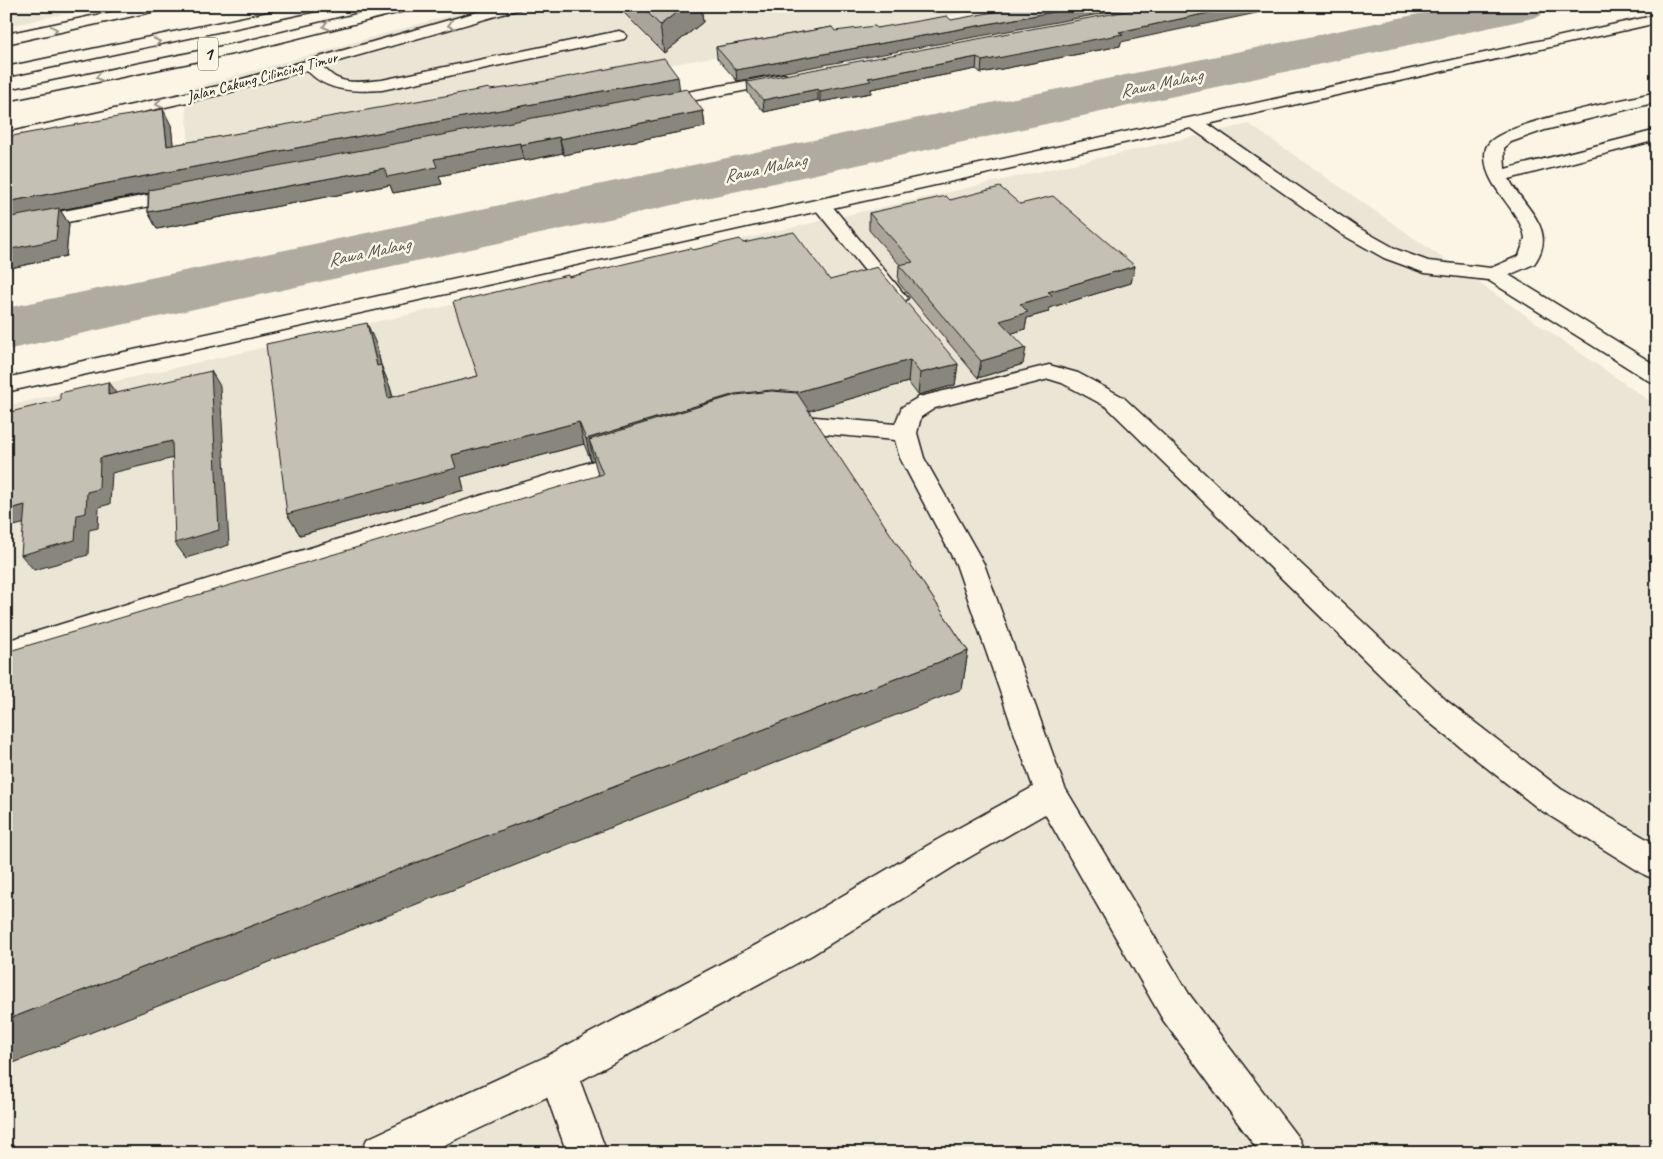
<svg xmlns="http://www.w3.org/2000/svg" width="1663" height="1159" font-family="Caveat,sans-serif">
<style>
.built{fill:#ebe5d6}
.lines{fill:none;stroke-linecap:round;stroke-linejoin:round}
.river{fill:#b0aba1;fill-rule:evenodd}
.service-casing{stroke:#1c1c1c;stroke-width:3}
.minor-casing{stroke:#1c1c1c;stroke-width:3}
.trunk-casing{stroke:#1c1c1c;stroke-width:3}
.motorway-casing{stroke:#1c1c1c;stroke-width:3}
.service{fill:#fcf5e5;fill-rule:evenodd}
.minor{fill:#fcf5e5;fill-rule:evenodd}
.trunk{fill:#fcf5e5;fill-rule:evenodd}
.motorway{fill:#fcf5e5;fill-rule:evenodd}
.wall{fill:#a9a59a;stroke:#1c1c1c}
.shaded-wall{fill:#89867d;stroke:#1c1c1c}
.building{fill:#c4c0b3;stroke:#1c1c1c}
.oneway{stroke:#97938b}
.labels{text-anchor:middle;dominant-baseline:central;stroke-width:5;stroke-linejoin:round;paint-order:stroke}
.far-street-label{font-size:16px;fill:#1c1c1c;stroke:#fcf5e5}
.far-water-label{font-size:18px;font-style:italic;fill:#575551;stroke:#fcf5e5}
.shield{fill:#fcf5e5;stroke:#5f5d58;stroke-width:1}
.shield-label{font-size:19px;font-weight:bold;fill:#1c1c1c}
</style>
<rect width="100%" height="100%" fill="#fcf5e5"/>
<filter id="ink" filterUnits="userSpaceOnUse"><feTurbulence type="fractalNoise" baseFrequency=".02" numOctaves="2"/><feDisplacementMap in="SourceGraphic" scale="10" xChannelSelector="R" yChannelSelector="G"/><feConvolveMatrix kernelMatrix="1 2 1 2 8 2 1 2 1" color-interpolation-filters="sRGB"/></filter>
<g filter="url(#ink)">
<path class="built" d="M 6,6 L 98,6 L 6,27 Z
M 483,6 L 1003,6 L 189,149 L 185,90 Z
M 1249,124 L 1657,406 L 1657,1153 L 6,1153 L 6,406 Z"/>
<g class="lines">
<path class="river" d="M 1457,6 L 1547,6 L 1540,16 L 1524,20 L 6,350 L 6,308 Z"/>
<g class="service-casing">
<path id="service" d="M 619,31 L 624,33 L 627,36 L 624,39 L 382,90 C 353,92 322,92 303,65 L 305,62 C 318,58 325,71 335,77 C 349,85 367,81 382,80 Z
M 821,199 L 828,201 L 904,294 L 908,298 L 904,302 L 897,304 L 890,302 L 812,205 L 814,201 Z
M 1049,365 L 1078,373 L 1123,397 L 1447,701 L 1561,789 L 1657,845 L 1657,880 L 1645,875 L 1539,809 L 1425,719 L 1107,407 L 1062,383 L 1049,379 L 935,408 L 921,417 L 917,433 L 924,458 L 984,564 L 1065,788 L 1189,994 L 1299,1139 L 1305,1153 L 1260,1153 L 1163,1020 L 1045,814 L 961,862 L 812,955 L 580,1081 L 607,1153 L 567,1153 L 547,1097 L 427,1153 L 361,1153 L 367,1139 L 543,1058 L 786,929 L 937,840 L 1033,787 L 956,564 L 900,458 L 895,440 L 781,430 L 773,428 L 769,422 L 773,416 L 781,414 L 895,424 L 902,407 L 919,397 Z
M 633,449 L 642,452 L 645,458 L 642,464 L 6,665 L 6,641 Z"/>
</g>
<g class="minor-casing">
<path id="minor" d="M 1657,15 L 1657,23 L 1208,124 L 1357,227 L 1398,250 L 1428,261 L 1491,268 L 1519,256 L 1525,238 C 1522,215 1492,191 1487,169 C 1485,162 1483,149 1489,143 C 1507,122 1624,100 1657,92 L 1657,102 L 1545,130 L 1511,142 L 1504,148 L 1505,169 L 1657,130 L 1657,140 L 1509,179 C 1525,210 1559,229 1534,264 L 1509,275 L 1657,366 L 1657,383 L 1649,381 L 1488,280 L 1425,273 L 1384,258 L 1343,235 L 1191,128 L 6,392 L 6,378 Z
M 783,74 L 789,76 L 791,79 L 789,82 L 655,108 L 649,107 L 647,103 L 649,99 L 655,98 Z
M 184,188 L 191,190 L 193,194 L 191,198 L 6,234 L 6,222 Z"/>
</g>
<g class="trunk-casing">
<path id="trunk" d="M 140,6 L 167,6 L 165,9 L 6,44 L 6,34 Z
M 498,6 L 522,6 L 520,9 L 227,93 L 6,143 L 6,133 L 218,86 Z"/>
</g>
<g class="motorway-casing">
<path id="motorway" d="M 298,6 L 327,6 L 320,10 L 6,77 L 6,67 Z
M 389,6 L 415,6 L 413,9 L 242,52 L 6,101 L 6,91 L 242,42 Z"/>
</g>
<use href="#service" class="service"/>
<use href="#minor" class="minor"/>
<use href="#trunk" class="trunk"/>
<use href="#motorway" class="motorway"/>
</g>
<path class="wall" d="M 617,6 L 701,6 L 703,22 L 664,53 Z
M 832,27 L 737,81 L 717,58 L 716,47 Z
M 1121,42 L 1120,46 L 981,73 L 976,69 L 871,89 L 871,93 L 820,102 L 818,100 L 764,112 L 748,93 L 747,82 Z
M 490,90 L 680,90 L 703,111 L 705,127 L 564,155 L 563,153 L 524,161 L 524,159 L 439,176 L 442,184 L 393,193 L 390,185 L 157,229 L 148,212 L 148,193 L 60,210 L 69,224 L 66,256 L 6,269 L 6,137 L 171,125 L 173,145 Z
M 950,200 L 1020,204 L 1135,266 L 1131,283 L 1049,308 L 1048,312 L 1027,318 L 1025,329 L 1012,333 L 1023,364 L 978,378 L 898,282 L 899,265 L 900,265 L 869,230 L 869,213 Z
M 743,243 L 830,280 L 958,364 L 955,385 L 918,395 L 908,382 L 808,411 L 968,651 L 962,689 L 598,475 L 594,460 L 591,461 L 584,444 L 461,477 L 464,490 L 300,535 L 287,514 L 376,344 L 381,365 L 390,387 L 393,397 L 478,376 L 569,277 L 693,250 Z
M 1657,1148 L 1657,1153 L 1651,1153 Z"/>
<path class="shaded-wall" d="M 685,6 L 701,6 L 703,22 L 664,53 L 660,25 Z
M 1086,6 L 1143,6 L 737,81 L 736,70 Z
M 1241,6 L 1289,6 L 1121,42 L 1120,46 L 981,73 L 982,61 Z
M 977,57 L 976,69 L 871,89 L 871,93 L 820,102 L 820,91 L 868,78 Z
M 678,77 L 680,92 L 60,210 L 69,224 L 66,256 L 6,269 L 6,202 Z
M 818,89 L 818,100 L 764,112 L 763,100 Z
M 163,109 L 171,125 L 175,162 L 167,146 Z
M 703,111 L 705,127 L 564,155 L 560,139 Z
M 559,137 L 563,153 L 524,161 L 520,145 Z
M 520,143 L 524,159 L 439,176 L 442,184 L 393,193 L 390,185 L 157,229 L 148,212 Z
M 1135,266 L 1131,283 L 1049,308 L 1048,312 L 1027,318 L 1025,329 L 998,338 L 1000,321 L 1020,304 L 1048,292 Z
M 367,323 L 376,344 L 384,379 L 381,365 L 390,387 L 398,420 L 388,398 L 377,366 Z
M 1026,348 L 1023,364 L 978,378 L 981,361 Z
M 910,360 L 908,382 L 798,414 L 797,392 Z
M 958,364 L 955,385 L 918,395 L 920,373 Z
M 211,371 L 220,386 L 229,545 L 186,558 L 175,543 Z
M 108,382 L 119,397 L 108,395 Z
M 735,394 L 737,416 L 589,440 L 594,460 L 591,461 L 586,439 Z
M 579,422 L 584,444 L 461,477 L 464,490 L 300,535 L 287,514 L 452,455 Z
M 172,441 L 182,456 L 112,473 L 110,504 L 99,507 L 98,528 L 89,530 L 88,555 L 34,570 L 21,555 L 77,515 L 100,458 Z
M 25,505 L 38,520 L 6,528 L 6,510 Z
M 968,651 L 962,689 L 6,1066 L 6,1020 Z"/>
<path class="building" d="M 641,6 L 685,6 L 660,25 Z
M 1026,6 L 1086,6 L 736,70 L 716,47 L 832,27 L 835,31 L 875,26 L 877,28 L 947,16 L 951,20 Z
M 1154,6 L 1241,6 L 1119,32 L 1123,34 L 982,61 L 977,57 L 868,78 L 871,81 L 820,91 L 818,89 L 763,100 L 747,82 Z
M 664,58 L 678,77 L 6,202 L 6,137 L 163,109 L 167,146 L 489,88 L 490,90 L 525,85 Z
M 687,89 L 703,111 L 560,139 L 559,137 L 520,145 L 520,143 L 434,159 L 437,167 L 387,177 L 385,168 L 148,212 L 149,190 Z
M 1000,187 L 1020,204 L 1053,196 L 1135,266 L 1048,292 L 1052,295 L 1020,304 L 1028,312 L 1000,321 L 1026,348 L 981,361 L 899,265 L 913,262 L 869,213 L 946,196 L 950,200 Z
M 59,208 L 56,240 L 6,250 L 6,218 Z
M 794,232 L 830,280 L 877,267 L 958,364 L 920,373 L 910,360 L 797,392 L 772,390 L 735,394 L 586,439 L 579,422 L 452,455 L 456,468 L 287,514 L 266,344 L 367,323 L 377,366 L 381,365 L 388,398 L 478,376 L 453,302 L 568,275 L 569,277 L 691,248 L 693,250 L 740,239 L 743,243 Z
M 211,371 L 219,530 L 175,543 L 172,441 L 100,458 L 99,489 L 87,492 L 86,513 L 77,515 L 75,540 L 21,555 L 25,505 L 6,510 L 6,413 L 60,400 L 60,393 L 108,382 L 108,395 Z
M 771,391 L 797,393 L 968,651 L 6,1020 L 6,652 L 603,474 L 589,440 L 736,395 Z"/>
<defs><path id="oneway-chevron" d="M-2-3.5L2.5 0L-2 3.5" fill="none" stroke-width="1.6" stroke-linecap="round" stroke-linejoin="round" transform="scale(1.25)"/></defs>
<g class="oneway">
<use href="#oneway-chevron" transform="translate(451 25) rotate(164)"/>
<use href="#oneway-chevron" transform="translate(326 26) rotate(166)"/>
<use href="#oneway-chevron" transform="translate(54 30) rotate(-11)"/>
<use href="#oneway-chevron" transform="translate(157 42) rotate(-12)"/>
<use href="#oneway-chevron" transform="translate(99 77) rotate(168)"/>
<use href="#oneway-chevron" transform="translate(159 104) rotate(167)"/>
</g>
</g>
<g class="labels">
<g class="far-street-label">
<text transform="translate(262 77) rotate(-15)">Jalan Cakung Cilincing Timur</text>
</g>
<g class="far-water-label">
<text transform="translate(1161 83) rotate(-12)">Rawa Malang</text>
<text transform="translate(765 168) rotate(-12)">Rawa Malang</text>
<text transform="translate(369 252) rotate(-12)">Rawa Malang</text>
</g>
<rect class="shield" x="198" y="37.5" width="20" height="33" rx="4"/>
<g class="shield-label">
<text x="208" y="54">1</text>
</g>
</g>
<rect width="1663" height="1159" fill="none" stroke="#fcf5e5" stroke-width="25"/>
<rect x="12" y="12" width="1638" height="1134" fill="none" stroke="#1c1c1c" stroke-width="2" filter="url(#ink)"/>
</svg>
